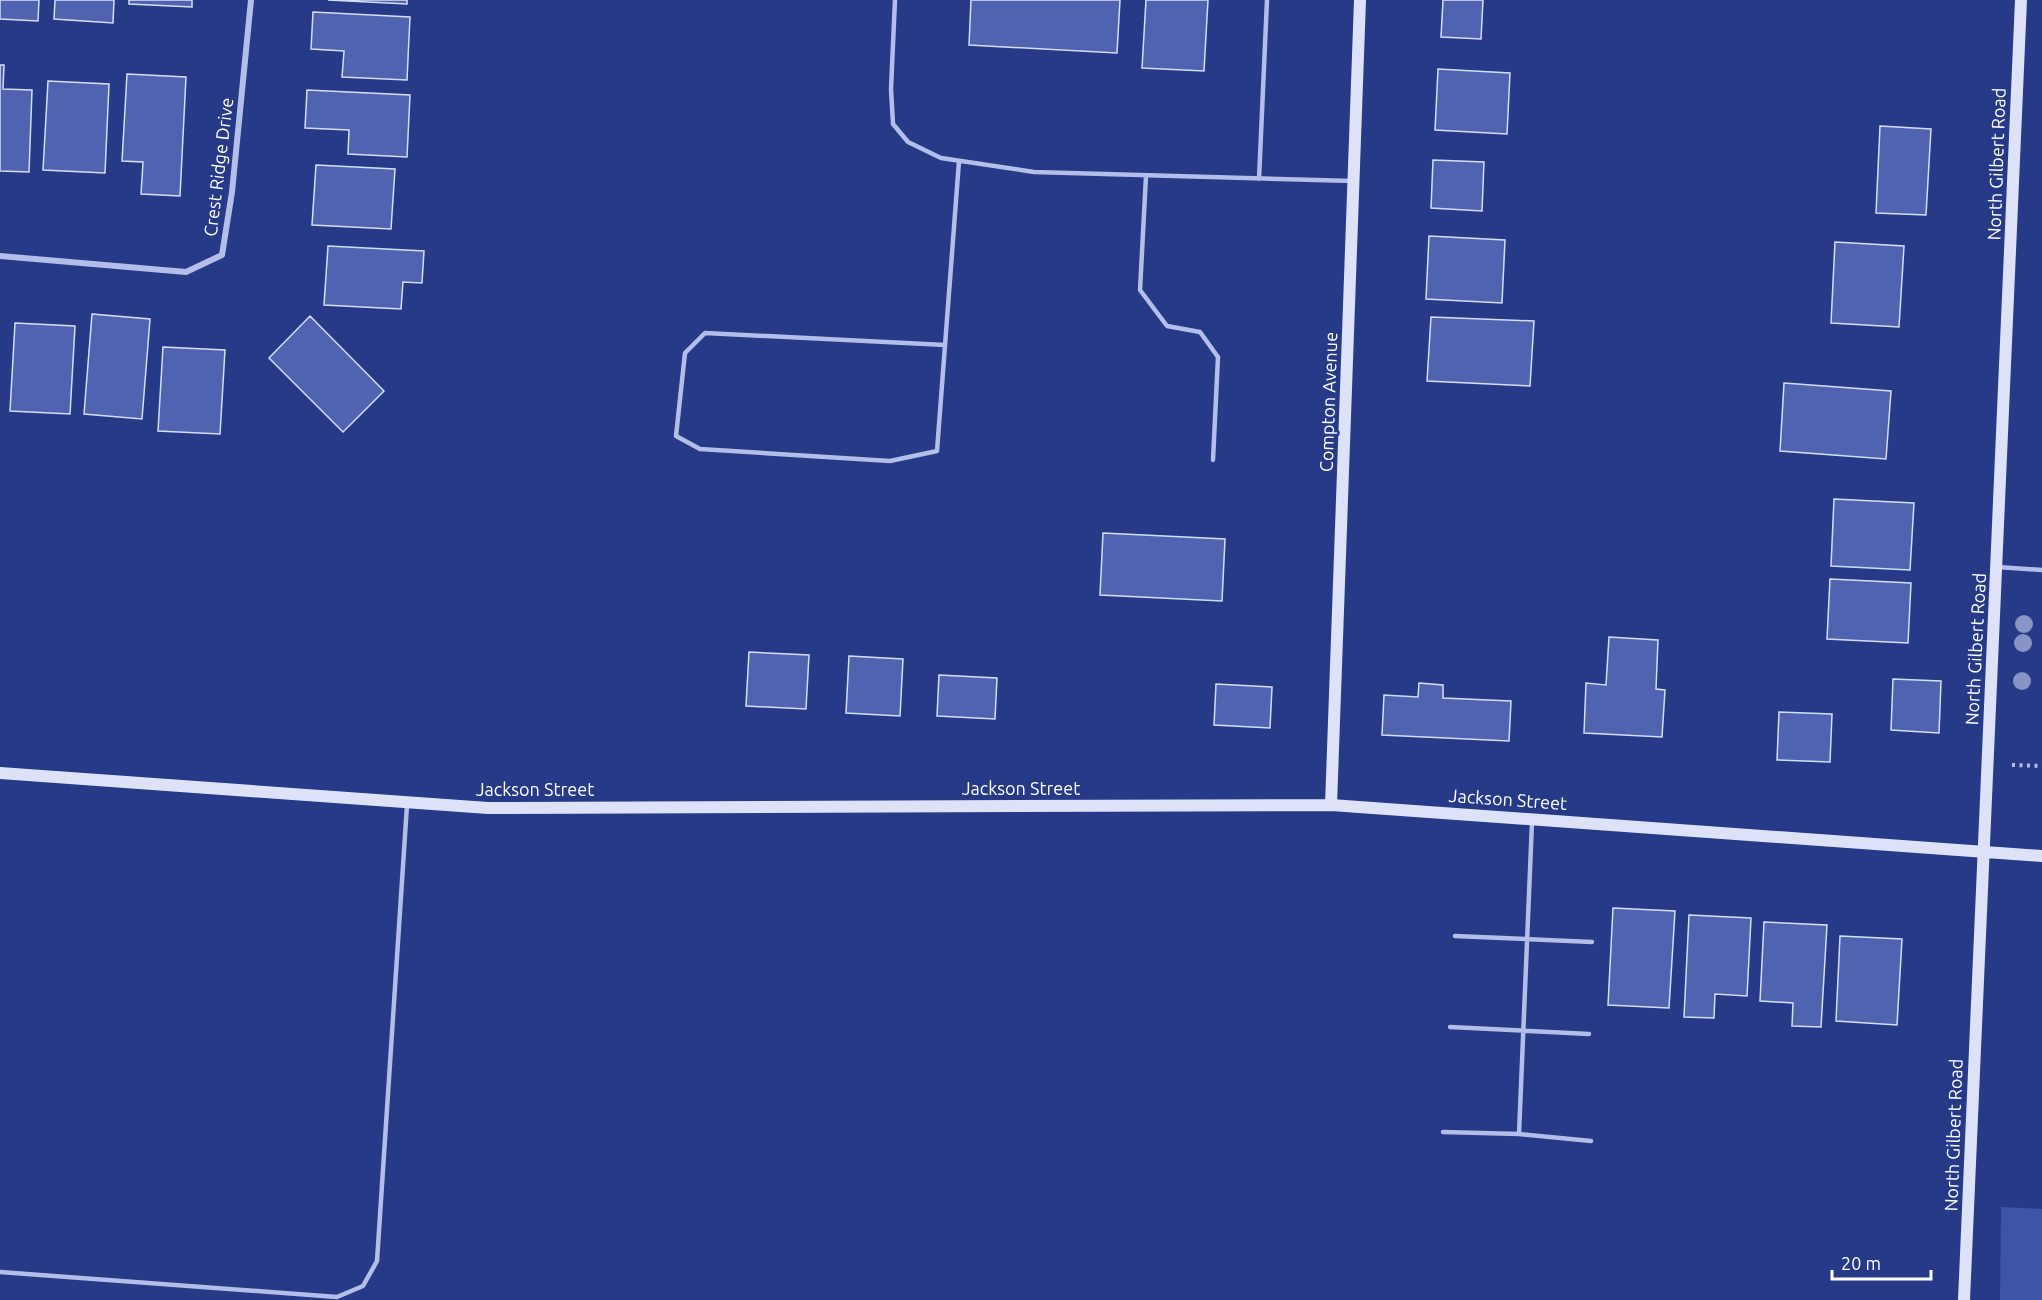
<svg xmlns="http://www.w3.org/2000/svg" width="2042" height="1300" font-family="Ubuntu,sans-serif">
<style>
.green{fill:#3e54a7}
.building{fill:#4f63b0;stroke:#d6ddf7;stroke-width:1.5}
.lines{fill:none;stroke-linecap:round;stroke-linejoin:round}
.path{stroke:#b3bee9;stroke-width:4;stroke-dasharray:3 4.5;stroke-linecap:butt}
.lane{stroke:#b3bee9;stroke-width:4.5}
.street{stroke:#b3bee9;stroke-width:6}
.secondary{stroke:#dde2f8;stroke-width:12}
.tree{fill:#8794c5}
.labels{text-anchor:middle;dominant-baseline:central;stroke-width:5;stroke-linejoin:round;paint-order:stroke}
.street-label{font-size:18px;fill:#fff;stroke:#263a88}
</style>
<rect width="100%" height="100%" fill="#263a88"/>
<path class="green" d="M 2001,1207 L 2042,1209 L 2042,1300 L 2000,1300 Z"/>
<path class="building" d="M 0,0 L 39,0 L 38,21 L 0,19 Z
M 55,0 L 114,0 L 113,23 L 54,19 Z
M 129,0 L 192,0 L 192,7 L 129,4 Z
M 328,0 L 407,0 L 407,4 Z
M 971,0 L 1120,0 L 1117,53 L 969,45 Z
M 1146,0 L 1208,0 L 1204,71 L 1142,68 Z
M 1443,0 L 1483,0 L 1481,39 L 1441,37 Z
M 313,12 L 410,17 L 407,80 L 342,77 L 344,51 L 311,49 Z
M 0,65 L 4,65 L 3,89 L 32,90 L 29,172 L 0,171 Z
M 1438,69 L 1510,73 L 1507,134 L 1435,130 Z
M 127,74 L 186,77 L 180,196 L 141,194 L 143,162 L 122,161 Z
M 48,81 L 109,84 L 105,173 L 43,170 Z
M 307,90 L 410,95 L 407,157 L 348,154 L 349,130 L 305,128 Z
M 1880,126 L 1931,129 L 1926,215 L 1876,213 Z
M 1433,160 L 1484,162 L 1482,211 L 1431,208 Z
M 316,165 L 395,169 L 391,229 L 312,225 Z
M 1429,236 L 1505,240 L 1502,303 L 1426,299 Z
M 1835,242 L 1904,246 L 1899,327 L 1831,323 Z
M 328,246 L 424,251 L 422,283 L 403,282 L 401,309 L 324,305 Z
M 92,314 L 150,319 L 142,419 L 84,414 Z
M 310,316 L 384,391 L 343,432 L 269,358 Z
M 1431,317 L 1534,321 L 1530,386 L 1427,381 Z
M 15,323 L 75,326 L 70,414 L 10,411 Z
M 163,347 L 225,350 L 220,434 L 158,431 Z
M 1784,383 L 1891,391 L 1886,459 L 1780,451 Z
M 1834,499 L 1914,503 L 1910,570 L 1831,566 Z
M 1103,533 L 1225,539 L 1222,601 L 1100,595 Z
M 1830,579 L 1911,583 L 1908,643 L 1827,639 Z
M 1609,637 L 1658,640 L 1656,689 L 1665,690 L 1662,737 L 1584,733 L 1586,683 L 1606,685 Z
M 749,652 L 809,655 L 806,709 L 746,706 Z
M 849,656 L 903,659 L 900,716 L 846,713 Z
M 939,675 L 997,678 L 995,719 L 937,716 Z
M 1893,679 L 1941,681 L 1939,733 L 1891,730 Z
M 1419,683 L 1443,685 L 1443,698 L 1511,701 L 1509,741 L 1382,735 L 1384,695 L 1418,697 Z
M 1216,684 L 1272,687 L 1270,728 L 1214,725 Z
M 1779,712 L 1832,714 L 1830,762 L 1777,760 Z
M 1613,908 L 1675,911 L 1669,1008 L 1608,1005 Z
M 1689,915 L 1751,918 L 1747,996 L 1715,994 L 1714,1018 L 1684,1017 Z
M 1764,922 L 1827,925 L 1821,1027 L 1792,1026 L 1793,1003 L 1760,1001 Z
M 1840,936 L 1902,939 L 1897,1025 L 1836,1021 Z"/>
<g class="lines">
<path class="path" d="M 2012,765 L 2042,766"/>
<path class="lane" d="M 895,0 L 891,89 L 893,124 L 908,142 L 941,158 L 1034,172 L 1353,181
M 1146,176 L 1140,290 L 1167,326 L 1200,332 L 1218,357 L 1213,460
M 1259,179 L 1267,0
M 945,345 L 705,333 L 685,353 L 676,436 L 700,449 L 890,461 L 937,451 L 959,161
M 1997,567 L 2042,570
M 1532,822 L 1519,1134 L 1591,1141
M 1455,936 L 1592,942
M 1450,1027 L 1589,1034
M 1443,1132 L 1519,1134
M 0,1272 L 337,1297 L 363,1286 L 377,1261 L 407,805"/>
<path class="street" d="M 0,256 L 186,272 L 222,255 L 232,192 L 251,0"/>
<path class="secondary" d="M 0,773 L 488,808 L 1331,805 L 2042,856
M 1331,805 L 1360,0
M 1964,1300 L 2021,0"/>
</g>
<g class="tree">
<circle cx="2024" cy="624" r="9"/>
<circle cx="2023" cy="643" r="9"/>
<circle cx="2022" cy="681" r="9"/>
</g>
<g class="labels">
<g class="street-label">
<text transform="translate(1996 164) rotate(-88)">North Gilbert Road</text>
<text transform="translate(218 167) rotate(-83)">Crest Ridge Drive</text>
<text transform="translate(1328 402) rotate(-88)">Compton Avenue</text>
<text transform="translate(1975 649) rotate(-87)">North Gilbert Road</text>
<text x="1021" y="788">Jackson Street</text>
<text x="535" y="789">Jackson Street</text>
<text transform="translate(1508 799) rotate(4)">Jackson Street</text>
<text transform="translate(1953 1135) rotate(-88)">North Gilbert Road</text>
</g>
</g>
<path d="M1832 1270v9h99v-9" fill="none" stroke="#ffffff" stroke-width="3"/>
<text x="1841" y="1270" font-size="18" fill="#ffffff" stroke="#263a88" stroke-width="4.5" paint-order="stroke">20 m</text>
</svg>
